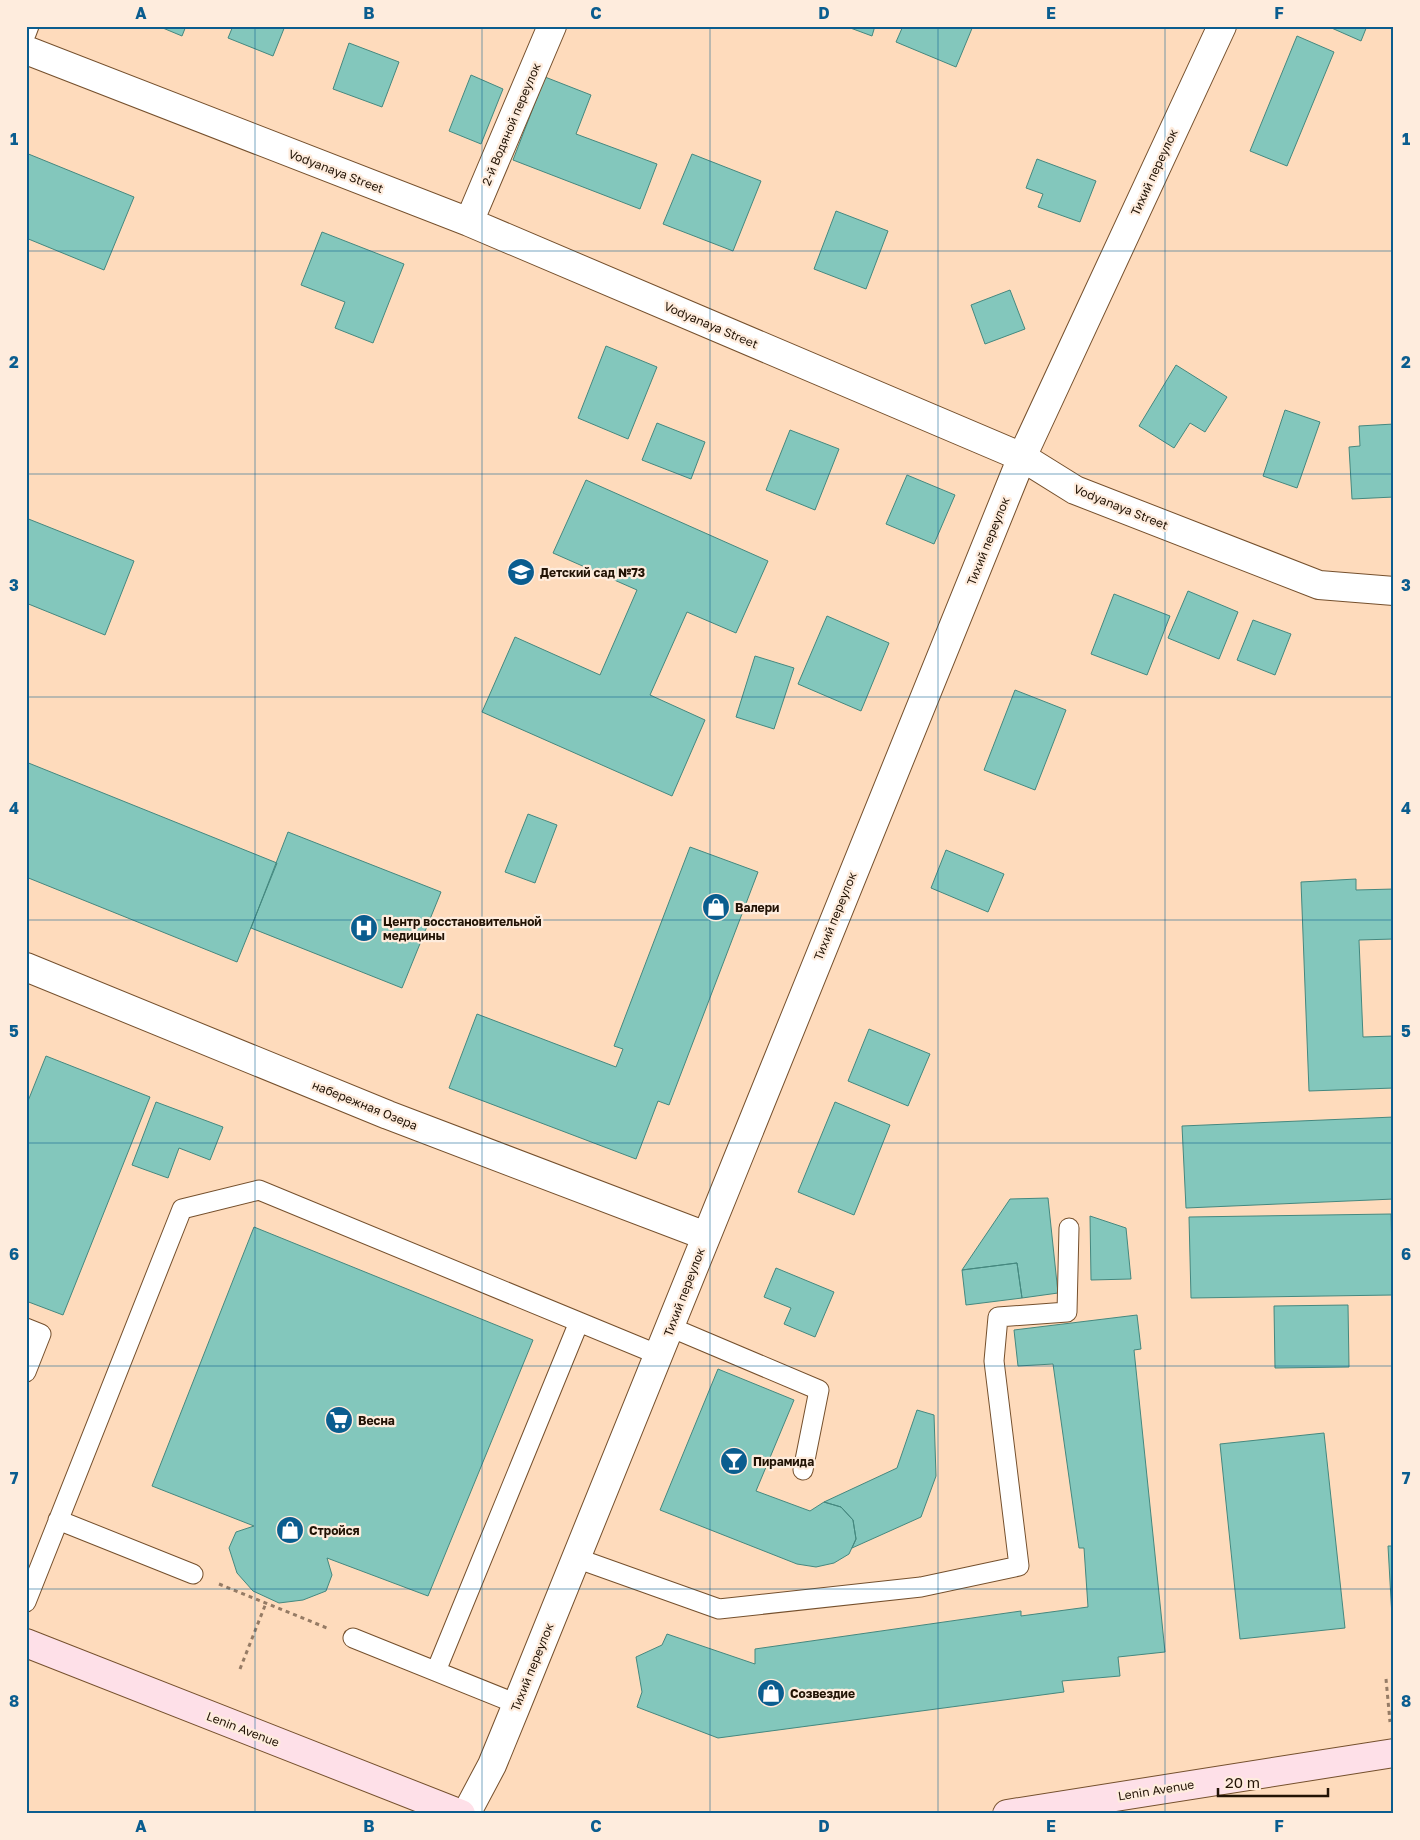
<svg xmlns="http://www.w3.org/2000/svg" width="1420" height="1840" font-family="'Golos Text',sans-serif">
<style>
.building{fill:#83c7bc;stroke:#45887f}
.lines{fill:none;stroke-linecap:round;stroke-linejoin:round}
.lane-casing{stroke:#75502d;stroke-width:21}
.street-casing{stroke:#75502d;stroke-width:30}
.secondary-casing{stroke:#75502d;stroke-width:30}
.path{stroke:#957b65;stroke-width:3;stroke-dasharray:4 4;stroke-linecap:butt}
.lane{stroke:#fff;stroke-width:19}
.street{stroke:#fff;stroke-width:28}
.secondary{stroke:#fee0e8;stroke-width:28}
.grid{fill:none;stroke:#0a5d8f;stroke-width:1;stroke-opacity:0.55}
.labels{text-anchor:middle;dominant-baseline:central;stroke-width:4.5;stroke-linejoin:round;paint-order:stroke}
.street-label{font-size:12px;fill:#221305;stroke:#feecdd}
.poi-label{font-size:12px;font-weight:bold;fill:#221305;stroke:#feecdd;text-anchor:start}
.neatline{fill:none;stroke:#0a5d8f;stroke-width:2}
.grid-label{font-size:16px;text-anchor:middle;font-weight:bold;fill:#0a5d8f}
</style>
<rect width="100%" height="100%" fill="#fedbbc"/>
<path class="building" d="M 158,26 L 186,26 L 182,36 Z
M 233,26 L 285,26 L 273,56 L 228,38 Z
M 845,26 L 875,26 L 872,36 Z
M 903,26 L 973,26 L 956,67 L 896,42 Z
M 1327,26 L 1367,26 L 1361,41 Z
M 1297,36 L 1334,52 L 1287,166 L 1250,151 Z
M 349,43 L 399,62 L 382,107 L 333,89 Z
M 471,75 L 503,89 L 481,144 L 449,131 Z
M 545,77 L 591,95 L 576,134 L 657,164 L 640,209 L 513,160 Z
M 26,153 L 134,197 L 104,270 L 26,238 Z
M 692,154 L 761,181 L 733,251 L 663,224 Z
M 1037,159 L 1096,181 L 1080,222 L 1038,207 L 1043,194 L 1026,188 Z
M 836,211 L 888,231 L 866,289 L 814,269 Z
M 322,232 L 404,264 L 373,343 L 335,328 L 345,302 L 301,285 Z
M 1010,290 L 1025,329 L 985,344 L 971,305 Z
M 606,346 L 657,367 L 628,439 L 578,418 Z
M 1176,365 L 1227,397 L 1205,432 L 1190,423 L 1174,448 L 1139,426 Z
M 1285,410 L 1320,422 L 1297,488 L 1263,476 Z
M 657,423 L 705,442 L 691,479 L 642,460 Z
M 1394,424 L 1394,497 L 1352,499 L 1349,447 L 1360,446 L 1359,426 Z
M 790,430 L 839,449 L 815,510 L 766,490 Z
M 907,475 L 955,495 L 934,544 L 886,524 Z
M 586,480 L 768,561 L 736,633 L 687,612 L 650,695 L 705,720 L 672,796 L 482,712 L 515,637 L 600,675 L 637,590 L 553,553 Z
M 26,518 L 134,561 L 105,635 L 26,603 Z
M 1188,591 L 1238,612 L 1219,659 L 1168,638 Z
M 1114,594 L 1170,616 L 1147,675 L 1091,654 Z
M 827,616 L 889,643 L 861,711 L 798,684 Z
M 1253,620 L 1291,634 L 1275,675 L 1237,660 Z
M 755,656 L 794,668 L 774,729 L 736,717 Z
M 1015,690 L 1066,710 L 1035,790 L 984,770 Z
M 26,762 L 277,863 L 237,962 L 26,877 Z
M 528,814 L 557,825 L 535,883 L 505,872 Z
M 288,832 L 441,892 L 402,988 L 251,928 Z
M 690,847 L 758,872 L 669,1105 L 658,1101 L 636,1159 L 449,1088 L 477,1014 L 616,1067 L 623,1049 L 614,1046 Z
M 946,850 L 1004,874 L 988,912 L 931,888 Z
M 1356,879 L 1356,890 L 1394,889 L 1394,939 L 1359,940 L 1363,1037 L 1394,1036 L 1394,1088 L 1309,1091 L 1301,882 Z
M 869,1029 L 930,1054 L 908,1106 L 848,1081 Z
M 46,1056 L 150,1097 L 63,1315 L 26,1301 L 26,1106 Z
M 156,1102 L 223,1127 L 210,1160 L 179,1148 L 168,1178 L 132,1165 Z
M 835,1102 L 890,1125 L 854,1215 L 798,1192 Z
M 1394,1117 L 1394,1199 L 1186,1208 L 1182,1126 Z
M 1048,1198 L 1058,1293 L 1022,1298 L 1017,1263 L 962,1270 L 1010,1199 Z
M 1391,1214 L 1393,1295 L 1191,1298 L 1189,1217 Z
M 1090,1216 L 1126,1228 L 1131,1279 L 1091,1280 Z
M 254,1227 L 533,1340 L 428,1596 L 327,1558 L 332,1575 L 326,1591 L 303,1600 L 279,1603 L 253,1591 L 237,1573 L 229,1548 L 236,1532 L 254,1526 L 152,1486 Z
M 1017,1263 L 1022,1298 L 966,1305 L 962,1270 Z
M 776,1268 L 834,1292 L 815,1337 L 784,1324 L 791,1308 L 764,1297 Z
M 1348,1305 L 1349,1367 L 1275,1368 L 1274,1306 Z
M 1137,1315 L 1141,1349 L 1134,1350 L 1165,1652 L 1118,1657 L 1120,1676 L 1062,1681 L 1064,1692 L 718,1738 L 637,1707 L 642,1692 L 636,1657 L 662,1645 L 667,1634 L 755,1664 L 755,1649 L 1021,1611 L 1021,1616 L 1088,1607 L 1084,1548 L 1079,1548 L 1053,1364 L 1018,1366 L 1014,1330 Z
M 718,1369 L 794,1400 L 756,1491 L 810,1511 L 824,1502 L 841,1507 L 853,1520 L 856,1539 L 849,1554 L 834,1563 L 816,1567 L 797,1564 L 660,1510 Z
M 917,1410 L 934,1415 L 936,1476 L 921,1517 L 852,1548 L 856,1539 L 853,1520 L 841,1507 L 824,1502 L 897,1468 Z
M 1324,1433 L 1345,1628 L 1240,1639 L 1220,1444 Z
M 1388,1546 L 1394,1546 L 1394,1617 L 1392,1617 Z"/>
<g class="lines">
<g class="lane-casing">
<path id="lane" d="M 26,34 L 29,26
M 670,1327 L 819,1390 L 803,1470
M 26,1328 L 41,1334 L 26,1372
M 58,1520 L 193,1574
M 576,1558 L 719,1609 L 921,1587 L 1019,1566 L 994,1361 L 998,1317 L 1067,1312 L 1069,1228
M 26,1602 L 182,1209 L 259,1190 L 659,1355
M 353,1638 L 517,1704
M 436,1671 L 579,1322"/>
</g>
<g class="street-casing">
<path id="street" d="M 26,50 L 469,222 L 1022,457 L 1075,490 L 1319,585 L 1394,591
M 469,222 L 552,26
M 26,967 L 388,1115 L 706,1236
M 466,1814 L 492,1765 L 517,1704 L 1022,457 L 1222,26"/>
</g>
<g class="secondary-casing">
<path id="secondary" d="M 26,1643 L 461,1814
M 1007,1814 L 1394,1753"/>
</g>
<path class="path" d="M 219,1584 L 327,1628
M 240,1669 L 266,1603
M 1386,1679 L 1390,1722"/>
<use href="#lane" class="lane"/>
<use href="#street" class="street"/>
<use href="#secondary" class="secondary"/>
</g>
<path class="grid" d="M 255,26 L 255,1814M 482,26 L 482,1814M 710,26 L 710,1814M 938,26 L 938,1814M 1165,26 L 1165,1814M 26,251 L 1394,251M 26,474 L 1394,474M 26,697 L 1394,697M 26,920 L 1394,920M 26,1143 L 1394,1143M 26,1366 L 1394,1366M 26,1589 L 1394,1589"/>
<defs>
<g id="school-disc" transform="scale(1.4375)"><circle r="9.5" fill="#0a5d8f" stroke="#feecdd"/><path d="M0-5L7-2L0 1L-7-2ZM-4 1L0 2.5L4 1V4Q0 6-4 4Z" fill="#fff"/></g>
<g id="shop-disc" transform="scale(1.4375)"><circle r="9.5" fill="#0a5d8f" stroke="#feecdd"/><path d="M-5-2.5h2.3a2.7 3.5 0 0 1 5.4 0H5L5.5 6h-11ZM-1.5-2.5h3a1.5 2.3 0 0 0-3 0Z" fill="#fff"/></g>
<g id="hospital-disc" transform="scale(1.4375)"><circle r="9.5" fill="#0a5d8f" stroke="#feecdd"/><path d="M-5-5h3v3.5h4V-5h3V5h-3V1.5h-4V5h-3Z" fill="#fff"/></g>
<g id="supermarket-disc" transform="scale(1.4375)"><circle r="9.5" fill="#0a5d8f" stroke="#feecdd"/><path d="M-6-5.5h2.5l.6 2H6L4.5 2H-2.5L-4.4-4H-6ZM-1.5 3.2a1.3 1.3 0 1 0 .1 0ZM3 3.2a1.3 1.3 0 1 0 .1 0Z" fill="#fff"/></g>
<g id="bar-disc" transform="scale(1.4375)"><circle r="9.5" fill="#0a5d8f" stroke="#feecdd"/><path d="M-6-5H6L.8 .8V4.5H3.5V6h-7V4.5H-.8V.8Z" fill="#fff"/></g>
</defs>
<g fill-rule="evenodd">
<use href="#school-disc" x="521" y="572"/>
<use href="#shop-disc" x="716" y="907"/>
<use href="#hospital-disc" x="364" y="928"/>
<use href="#supermarket-disc" x="339" y="1420"/>
<use href="#bar-disc" x="734" y="1461"/>
<use href="#shop-disc" x="290" y="1530"/>
<use href="#shop-disc" x="771" y="1693"/>
</g>
<g class="labels">
<g class="street-label">
<text transform="translate(511 124) rotate(-67)">2-й Водяной переулок</text>
<text transform="translate(336 171) rotate(21)">Vodyanaya Street</text>
<text transform="translate(1154 172) rotate(-65)">Тихий переулок</text>
<text transform="translate(711 325) rotate(23)">Vodyanaya Street</text>
<text transform="translate(1121 507) rotate(22)">Vodyanaya Street</text>
<text transform="translate(988 541) rotate(-68)">Тихий переулок</text>
<text transform="translate(835 916) rotate(-68)">Тихий переулок</text>
<text transform="translate(365 1105) rotate(22)">набережная Озера</text>
<text transform="translate(684 1292) rotate(-69)">Тихий переулок</text>
<text transform="translate(532 1667) rotate(-68)">Тихий переулок</text>
<text transform="translate(243 1729) rotate(21)">Lenin Avenue</text>
<text transform="translate(1156 1790) rotate(-9)">Lenin Avenue</text>
</g>
<g class="poi-label">
<text x="540" y="572">Детский сад №73</text>
<text x="735" y="907">Валери</text>
<text x="383" y="921">Центр восстановительной<tspan x="383" dy="14">медицины</tspan></text>
<text x="358" y="1420">Весна</text>
<text x="753" y="1461">Пирамида</text>
<text x="309" y="1530">Стройся</text>
<text x="790" y="1693">Созвездие</text>
</g>
</g>
<rect width="1420" height="1840" fill="none" stroke="#feecdd" stroke-width="55"/>
<path d="M1218 1788v8h110v-8" fill="none" stroke="#221305" stroke-width="2.5"/>
<text x="1225" y="1788" font-size="15" fill="#221305" stroke="#feecdd" stroke-width="4" paint-order="stroke">20 m</text>
<rect x="28" y="28" width="1364" height="1784" class="neatline"/>
<g class="grid-label">
<text x="141" y="19">A</text>
<text x="369" y="19">B</text>
<text x="596" y="19">C</text>
<text x="824" y="19">D</text>
<text x="1051" y="19">E</text>
<text x="1279" y="19">F</text>
<text x="14" y="145">1</text>
<text x="1406" y="145">1</text>
<text x="14" y="368">2</text>
<text x="1406" y="368">2</text>
<text x="14" y="591">3</text>
<text x="1406" y="591">3</text>
<text x="14" y="814">4</text>
<text x="1406" y="814">4</text>
<text x="14" y="1037">5</text>
<text x="1406" y="1037">5</text>
<text x="14" y="1260">6</text>
<text x="1406" y="1260">6</text>
<text x="14" y="1484">7</text>
<text x="1406" y="1484">7</text>
<text x="14" y="1707">8</text>
<text x="1406" y="1707">8</text>
<text x="141" y="1832">A</text>
<text x="369" y="1832">B</text>
<text x="596" y="1832">C</text>
<text x="824" y="1832">D</text>
<text x="1051" y="1832">E</text>
<text x="1279" y="1832">F</text>
</g>
</svg>
